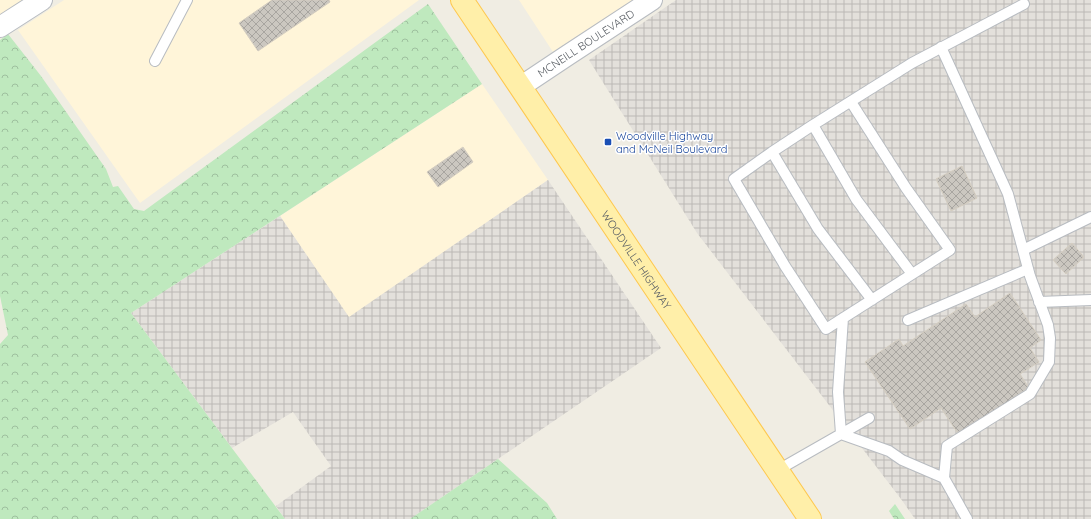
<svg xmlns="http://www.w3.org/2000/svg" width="1091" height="519" font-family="Quicksand,sans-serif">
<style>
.commercial{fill:#fff5d9}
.industrial{fill:url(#industrial-grid)}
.forest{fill:url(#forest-crowns)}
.building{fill:url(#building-cross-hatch);stroke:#d5cec1}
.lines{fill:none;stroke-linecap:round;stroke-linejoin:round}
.service-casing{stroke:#b8bcc1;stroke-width:12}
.minor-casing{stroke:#b8bcc1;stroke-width:22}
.primary-casing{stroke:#fec84f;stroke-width:24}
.service{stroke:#fff;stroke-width:10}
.minor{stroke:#fff;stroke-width:20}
.primary{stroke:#ffefa9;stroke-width:22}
.transit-dot{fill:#1a4fb4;stroke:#fff;stroke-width:1.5}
.labels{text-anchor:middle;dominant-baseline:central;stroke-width:3;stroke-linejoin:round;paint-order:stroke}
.street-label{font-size:11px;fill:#5b6066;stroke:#fff}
.transit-label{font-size:11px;fill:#164399;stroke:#fff;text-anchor:start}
</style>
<defs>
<pattern id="industrial-grid" width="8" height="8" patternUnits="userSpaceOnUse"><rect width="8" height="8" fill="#e3e0db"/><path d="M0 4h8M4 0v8" fill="none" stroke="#bbb9b5"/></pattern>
<pattern id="forest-crowns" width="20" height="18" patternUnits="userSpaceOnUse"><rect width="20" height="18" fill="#bfe9be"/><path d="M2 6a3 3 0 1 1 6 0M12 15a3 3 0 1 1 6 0" fill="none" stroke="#9ec09e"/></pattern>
<pattern id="building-cross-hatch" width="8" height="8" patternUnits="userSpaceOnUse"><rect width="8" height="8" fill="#cbc7c0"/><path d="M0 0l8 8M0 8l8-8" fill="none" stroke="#a8a5a0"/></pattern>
</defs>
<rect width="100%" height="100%" fill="#f0ede3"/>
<path class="commercial" d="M 0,0 L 24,0 L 0,15 Z
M 64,0 L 419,0 L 140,203 L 18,30 Z
M 519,0 L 633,0 L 553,52 Z
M 482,84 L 548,180 L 349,318 L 280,216 Z"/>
<path class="industrial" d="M 676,0 L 1091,0 L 1091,519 L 915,519 L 901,499 L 697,233 L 589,60 Z
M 548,180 L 661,348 L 410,519 L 285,519 L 276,506 L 331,466 L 293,412 L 232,448 L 131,313 L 280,216 L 349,317 Z"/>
<path class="forest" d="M 428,4 L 482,84 L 131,313 L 285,519 L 0,519 L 0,344 L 8,335 L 0,296 L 0,40 L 8,34 L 41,76 L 106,169 L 113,187 L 118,186 L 134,209 L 144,211 Z
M 498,459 L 547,503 L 557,519 L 410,519 Z
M 895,504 L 905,519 L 894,519 L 889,511 Z"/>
<path class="building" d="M 272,0 L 329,0 L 330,2 L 258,51 L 239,23 Z
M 463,147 L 473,162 L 438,187 L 427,172 Z
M 962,166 L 977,198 L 951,211 L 936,179 Z
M 1072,243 L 1084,257 L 1066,274 L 1053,260 Z
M 1010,293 L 1041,340 L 1030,348 L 1039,362 L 1020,374 L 1029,388 L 959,435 L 941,408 L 910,429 L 865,362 L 899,339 L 903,346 L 966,304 L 975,317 Z"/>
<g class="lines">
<g class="service-casing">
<path id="service" d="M 941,47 L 1008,194 L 1030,276 L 1048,325 L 1050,338 L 1049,362 L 1030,394 L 947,446 L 944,478 L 967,519
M 155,61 L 187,0
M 851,102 L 906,188 L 950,250 L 826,329 L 785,266 L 734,179 L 772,152 L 813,125 L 912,63 L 1024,4
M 813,125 L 856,199 L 912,274
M 772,152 L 818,229 L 872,300
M 1023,250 L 1091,217
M 1039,302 L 1091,300
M 843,318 L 838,392 L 841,434 L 889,451 L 902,460 L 944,478
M 908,320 L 1028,269
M 778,470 L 869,418"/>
</g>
<g class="minor-casing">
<g id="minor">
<path d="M 0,27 L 42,0"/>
<path id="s1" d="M 520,87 L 568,55 L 652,0"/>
</g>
</g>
<g class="primary-casing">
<g id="primary">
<path id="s2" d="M 462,0 L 810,519"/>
</g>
</g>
<use href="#service" class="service"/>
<use href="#minor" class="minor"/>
<use href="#primary" class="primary"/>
</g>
<rect class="transit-dot" x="604" y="138" width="8" height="8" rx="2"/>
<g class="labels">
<g class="street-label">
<text stroke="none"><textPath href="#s1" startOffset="79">MCNEILL BOULEVARD</textPath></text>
<text stroke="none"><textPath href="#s2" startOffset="313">WOODVILLE HIGHWAY</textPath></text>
</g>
<g class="transit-label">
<text x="616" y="136">Woodville Highway<tspan x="616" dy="13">and McNeil Boulevard</tspan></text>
</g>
</g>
</svg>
